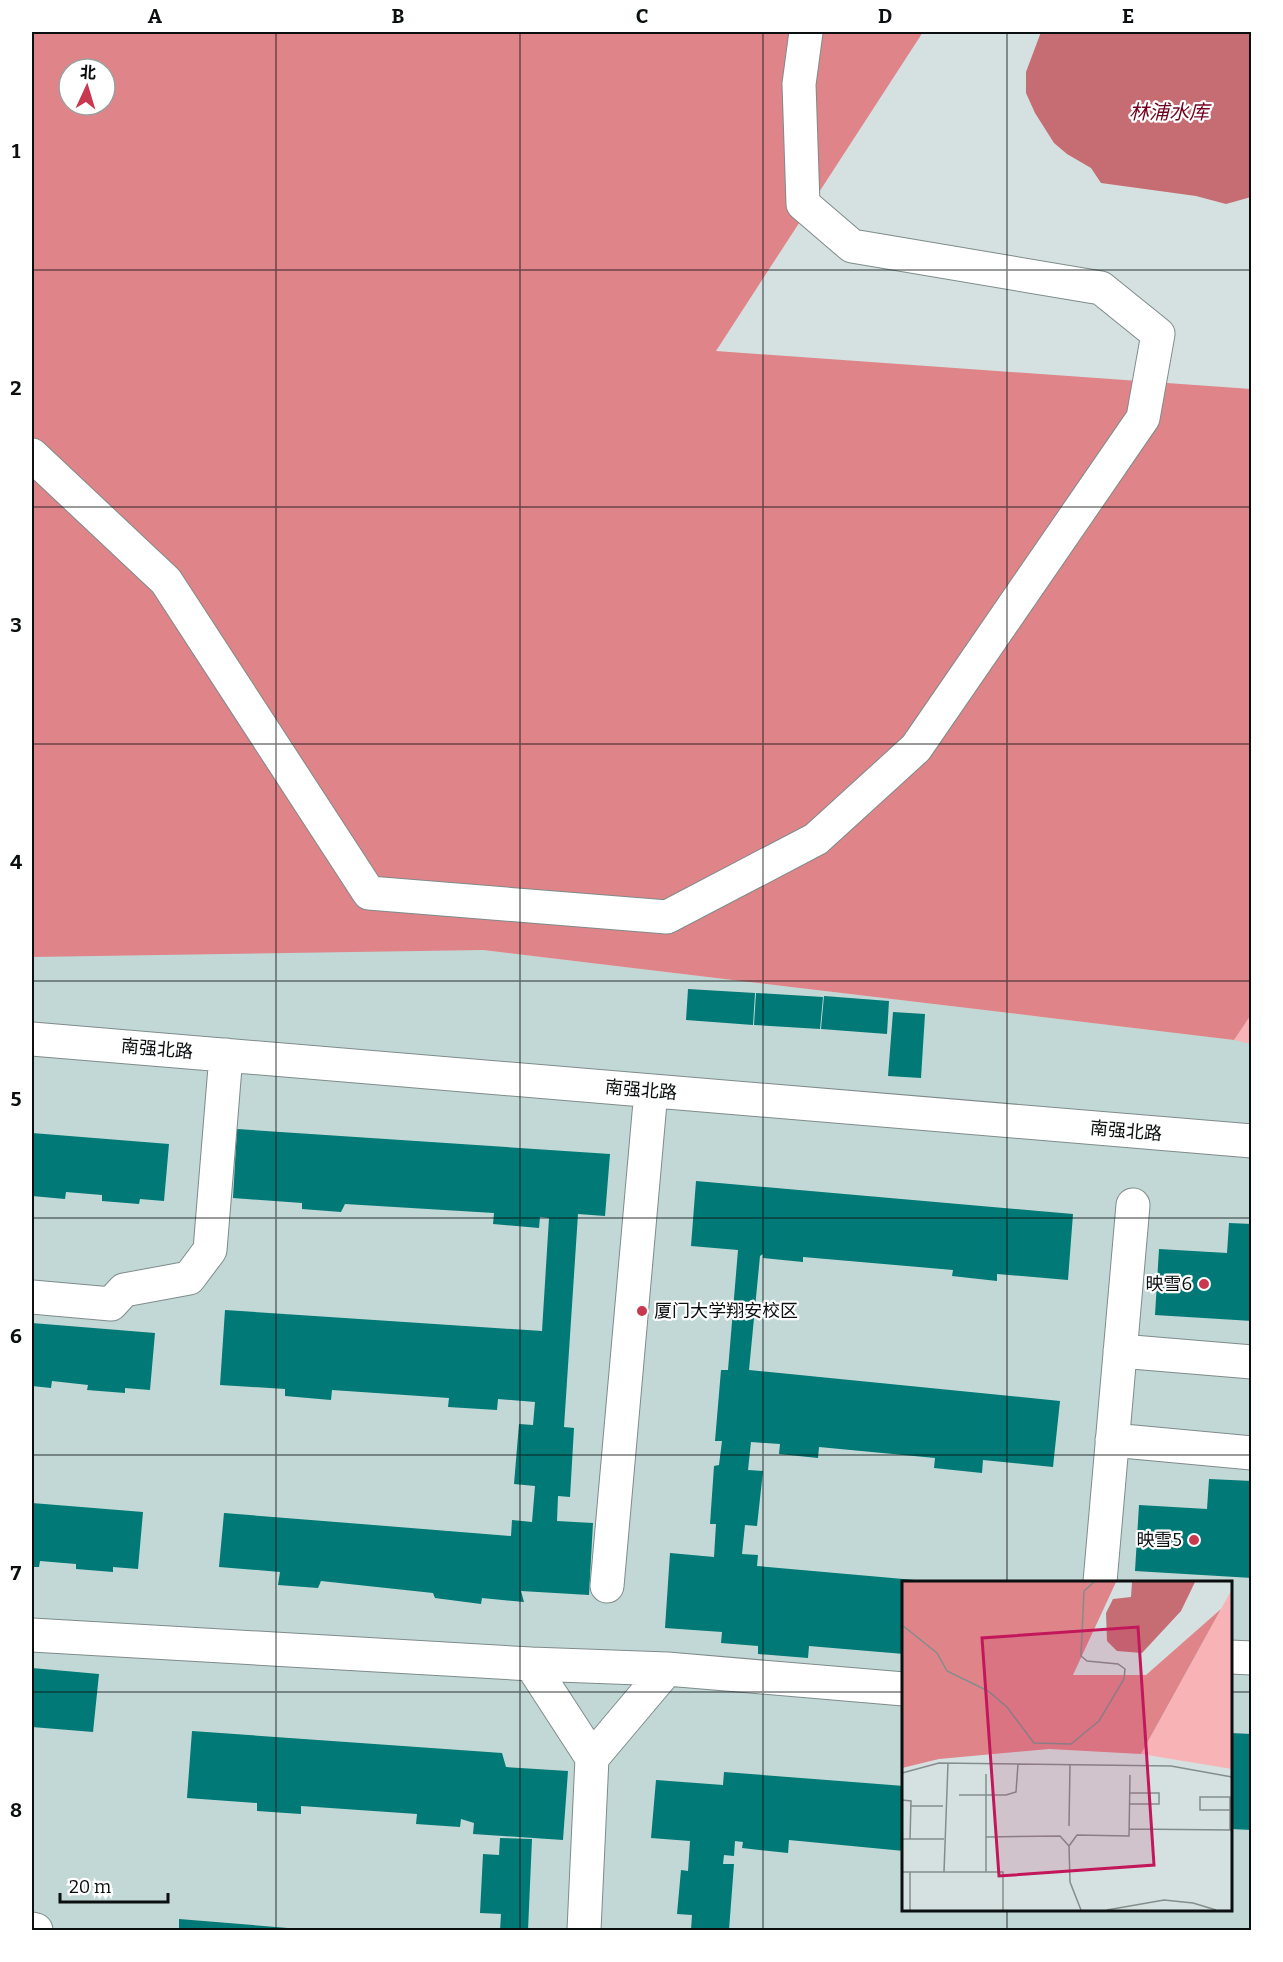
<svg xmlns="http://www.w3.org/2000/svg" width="1283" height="1962" font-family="Bitter,'Noto Sans SC',serif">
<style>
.built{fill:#c1d8d6;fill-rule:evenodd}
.green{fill:#f8b3b6}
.forest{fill:#df8489;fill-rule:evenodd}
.water{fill:#c56d73}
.building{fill:#017976}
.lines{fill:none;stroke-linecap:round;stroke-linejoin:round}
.minor-casing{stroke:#7f8b8a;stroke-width:35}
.minor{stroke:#fff;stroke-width:33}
.grid{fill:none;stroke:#0b0f0f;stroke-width:1.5;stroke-opacity:0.55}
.poi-dot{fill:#c8384e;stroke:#fff;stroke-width:2}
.labels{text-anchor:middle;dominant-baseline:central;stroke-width:4.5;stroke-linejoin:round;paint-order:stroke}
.street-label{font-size:18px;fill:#0b0f0f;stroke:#fff}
.poi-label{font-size:18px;fill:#0b0f0f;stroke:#fff;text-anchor:end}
.water-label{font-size:20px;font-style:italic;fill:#72001e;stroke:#fff}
.inset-road{fill:none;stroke:#848d8c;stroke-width:1.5}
.view{fill:#c2185b;fill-opacity:0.15;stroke:#c2185b;stroke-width:3}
.inset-edge{fill:none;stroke:#0b0f0f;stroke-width:3}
.neatline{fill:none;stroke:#0b0f0f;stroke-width:2}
.grid-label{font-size:20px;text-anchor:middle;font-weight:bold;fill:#0b0f0f}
</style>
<rect width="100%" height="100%" fill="#d4e1e0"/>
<path class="built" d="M 32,906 L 483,950 L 1234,1040 L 1251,1013 L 1251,1930 L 32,1930 ZM 904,1582 L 1230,1582 L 1230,1910 L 904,1910 Z"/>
<path class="green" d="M 1251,1013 L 1251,1044 L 1234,1040 Z"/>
<path class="forest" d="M 32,32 L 923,32 L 716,351 L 1251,389 L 1252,1013 L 1234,1040 L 483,950 L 32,957 ZM 69,69 L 105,69 L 105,105 L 69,105 Z"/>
<path class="water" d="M 1041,32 L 1251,32 L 1251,197 L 1226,204 L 1196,196 L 1101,183 L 1091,168 L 1067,154 L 1054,143 L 1035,113 L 1026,93 L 1026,72 Z"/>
<path class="building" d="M 688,989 L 755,993 L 753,1025 L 686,1020 Z
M 756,993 L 823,997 L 820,1029 L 754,1025 Z
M 824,996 L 889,1001 L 887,1034 L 821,1029 Z
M 893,1012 L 925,1014 L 921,1078 L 888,1076 Z
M 237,1129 L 610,1154 L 605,1216 L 578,1214 L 564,1427 L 574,1428 L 570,1497 L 558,1496 L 557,1521 L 593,1523 L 589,1595 L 521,1591 L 524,1602 L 482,1598 L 481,1604 L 435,1598 L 433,1593 L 321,1581 L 318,1588 L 278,1585 L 280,1572 L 219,1567 L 224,1513 L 511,1536 L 512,1520 L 532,1522 L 535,1486 L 514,1484 L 519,1424 L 533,1425 L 535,1402 L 498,1399 L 497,1410 L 448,1407 L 449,1398 L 332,1390 L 331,1400 L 285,1396 L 285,1389 L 220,1385 L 225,1310 L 542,1331 L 549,1218 L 540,1217 L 539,1228 L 493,1224 L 494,1213 L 345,1204 L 341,1212 L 302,1209 L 302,1203 L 233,1198 Z
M 32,1133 L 169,1144 L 164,1201 L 140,1199 L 139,1204 L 102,1201 L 102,1195 L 66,1192 L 65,1199 L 32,1196 Z
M 696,1181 L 1073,1214 L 1068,1280 L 997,1274 L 997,1281 L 952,1276 L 953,1270 L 803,1257 L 803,1262 L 763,1258 L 763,1254 L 760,1256 L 749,1370 L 1060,1401 L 1053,1467 L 983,1460 L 982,1473 L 934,1468 L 935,1458 L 819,1447 L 818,1458 L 779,1454 L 780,1444 L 751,1442 L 748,1470 L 763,1471 L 757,1526 L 745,1525 L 742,1554 L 758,1555 L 757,1566 L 926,1581 L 926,1582 L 904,1582 L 904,1654 L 809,1646 L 808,1658 L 758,1654 L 758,1646 L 721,1643 L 722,1632 L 665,1628 L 670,1553 L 714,1557 L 716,1524 L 710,1524 L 714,1466 L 719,1465 L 722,1441 L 715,1441 L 721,1370 L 728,1370 L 738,1250 L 691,1246 Z
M 1229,1223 L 1252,1224 L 1252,1321 L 1155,1315 L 1159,1249 L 1227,1253 Z
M 32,1323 L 155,1333 L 150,1390 L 125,1388 L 125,1393 L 87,1390 L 88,1385 L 52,1381 L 51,1388 L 32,1386 Z
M 1209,1479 L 1252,1481 L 1252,1578 L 1135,1571 L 1139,1505 L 1207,1509 Z
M 32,1503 L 143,1512 L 138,1569 L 113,1567 L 113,1572 L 76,1569 L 76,1564 L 40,1561 L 39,1567 L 32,1567 Z
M 32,1668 L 99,1674 L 93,1732 L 32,1727 Z
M 192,1731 L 502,1753 L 506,1767 L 568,1771 L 563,1840 L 473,1834 L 474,1823 L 461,1819 L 460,1827 L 416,1824 L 417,1814 L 301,1806 L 301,1814 L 257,1811 L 257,1803 L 187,1798 Z
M 1230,1733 L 1252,1734 L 1252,1830 L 1230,1829 Z
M 724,1772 L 904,1786 L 904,1851 L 789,1840 L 788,1853 L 742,1848 L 743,1842 L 735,1841 L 734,1856 L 724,1855 L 723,1864 L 734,1864 L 729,1930 L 691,1930 L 692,1915 L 677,1914 L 681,1870 L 688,1871 L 690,1841 L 651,1838 L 656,1780 L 723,1785 Z
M 500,1838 L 532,1839 L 528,1930 L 500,1930 L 501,1914 L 480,1913 L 483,1854 L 499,1855 Z
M 179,1919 L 300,1929 L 300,1930 L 179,1930 Z"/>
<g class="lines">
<g class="minor-casing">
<path id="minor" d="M 32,455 L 166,581 L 369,893 L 667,917 L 816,839 L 916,748 L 1143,418 L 1158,334 L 1101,288 L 852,246 L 803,204 L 799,84 L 806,32
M 32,1039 L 1252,1141
M 32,1297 L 111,1304 L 124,1290 L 189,1278 L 210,1250 L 226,1055
M 1120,1351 L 1252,1362
M 1112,1440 L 1252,1453
M 1100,1582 L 1133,1205
M 607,1586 L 651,1091
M 32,1635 L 531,1664 L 592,1758 L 584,1930
M 1230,1657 L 1252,1658
M 531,1664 L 667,1669
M 592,1758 L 667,1669 L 904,1689
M 32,1929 L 36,1930"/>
</g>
<use href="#minor" class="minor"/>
</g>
<path class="grid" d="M 276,32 L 276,1930M 520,32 L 520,1930M 763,32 L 763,1930M 1007,32 L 1007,1582M 32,270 L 1252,270M 32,507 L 1252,507M 32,744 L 1252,744M 32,981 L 1252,981M 32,1218 L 1252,1218M 32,1455 L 1252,1455M 32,1692 L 904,1692M 1230,1692 L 1252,1692M 1007,1910 L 1007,1930"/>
<g class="poi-dot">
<circle cx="1204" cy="1284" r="6"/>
<circle cx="642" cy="1311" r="6"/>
<circle cx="1194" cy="1540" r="6"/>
</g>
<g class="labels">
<g class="street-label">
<text transform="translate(157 1049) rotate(5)">南强北路</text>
<text transform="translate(641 1090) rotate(5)">南强北路</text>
<text transform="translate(1126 1131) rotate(5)">南强北路</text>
</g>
<g class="poi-label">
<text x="1192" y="1284">映雪6</text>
<text x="654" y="1311" text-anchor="start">厦门大学翔安校区</text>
<text x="1182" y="1540">映雪5</text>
</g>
<g class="water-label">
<text x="1169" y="112">林浦水库</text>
</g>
</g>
<g transform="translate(902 1581)">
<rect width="330" height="330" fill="#d4e1e0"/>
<path d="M 329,10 L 330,188 L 239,173 Z" fill="#f8b3b6"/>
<path d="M 0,1 L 214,1 L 171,94 L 244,94 L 319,28 L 239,173 L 147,168 L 37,178 L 0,187 Z" fill="#df8489"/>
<path d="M 230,1 L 293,1 L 279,30 L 240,72 L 215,70 L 205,60 L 204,32 L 211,18 L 229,16 Z" fill="#c56d73"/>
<path class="inset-road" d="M 0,44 L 35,72 L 45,90 L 86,110 L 105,126 L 132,162 L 169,163 L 197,140 L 222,98 L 223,88 L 216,83 L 185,80 L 179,75 L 182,10 L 192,1M 0,192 L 37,182 L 116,183 L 269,185 L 330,196M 84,193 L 84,291M 57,214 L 104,214 L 114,211 L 116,183M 0,219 L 9,220 L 8,258M 227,223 L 257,223 L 257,212 L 227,212M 9,225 L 41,225M 167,245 L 168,184M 227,248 L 330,249M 328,249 L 328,216 L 298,216 L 298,229 L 328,229M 84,256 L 158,255 L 167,265 L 168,301 L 179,329M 0,258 L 42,258M 167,265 L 175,254 L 227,255 L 228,194M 0,291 L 101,291 L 101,329M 42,291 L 46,182M 8,329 L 8,291M 205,329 L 262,319 L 291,322 L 314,329"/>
<path class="view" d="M 236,46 L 252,284 L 97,295 L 80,57 Z"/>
<rect width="330" height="330" class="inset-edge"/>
</g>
<rect width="1283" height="1962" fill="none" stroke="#ffffff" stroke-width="66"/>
<g transform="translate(87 87) rotate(4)"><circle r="28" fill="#ffffff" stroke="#9d9f9f" stroke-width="1.5"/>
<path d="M0-4.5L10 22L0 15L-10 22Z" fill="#c8384e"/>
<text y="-9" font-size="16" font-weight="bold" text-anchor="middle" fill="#0b0f0f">北</text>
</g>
<path d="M60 1893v9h108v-9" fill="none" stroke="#0b0f0f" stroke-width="3"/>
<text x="69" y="1893" font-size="18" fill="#0b0f0f" stroke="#ffffff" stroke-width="4.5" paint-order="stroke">20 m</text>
<rect x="33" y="33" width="1217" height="1896" class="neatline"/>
<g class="grid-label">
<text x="155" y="23">A</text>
<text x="398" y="23">B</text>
<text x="642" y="23">C</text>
<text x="885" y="23">D</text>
<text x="1128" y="23">E</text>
<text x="16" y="158">1</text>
<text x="16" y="395">2</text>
<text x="16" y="632">3</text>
<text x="16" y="869">4</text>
<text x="16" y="1106">5</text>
<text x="16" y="1343">6</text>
<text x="16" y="1580">7</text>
<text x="16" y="1817">8</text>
</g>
</svg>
